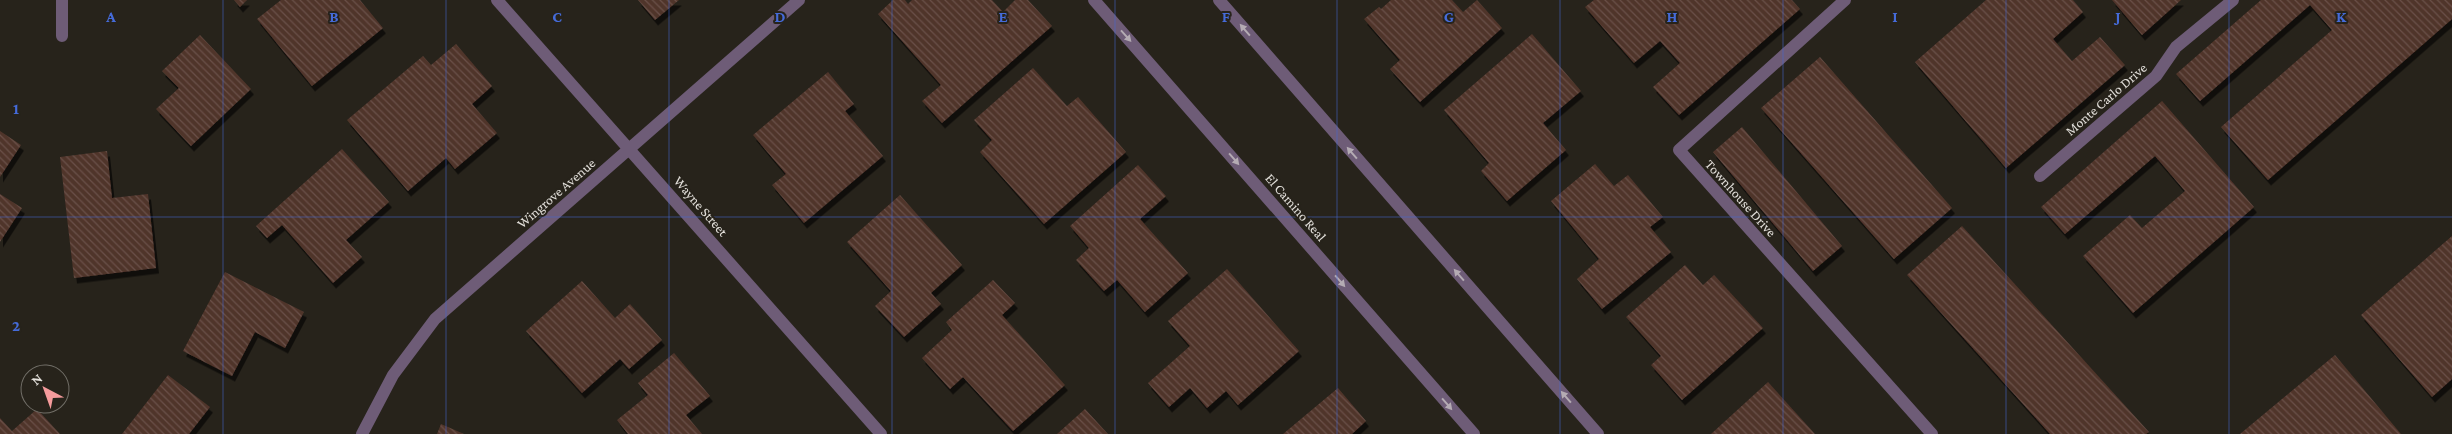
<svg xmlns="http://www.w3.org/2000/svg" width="2452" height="434" font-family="'Crimson Pro',serif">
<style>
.building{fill:url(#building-back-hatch);filter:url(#shadow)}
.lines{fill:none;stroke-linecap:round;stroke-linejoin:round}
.street{stroke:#6e5c77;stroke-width:12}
.oneway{fill:#b4abb3}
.grid{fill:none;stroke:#456bd9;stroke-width:1;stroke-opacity:0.55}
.labels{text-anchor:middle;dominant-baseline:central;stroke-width:4;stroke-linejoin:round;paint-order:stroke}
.street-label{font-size:14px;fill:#e3e0db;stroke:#27231b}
.grid-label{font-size:16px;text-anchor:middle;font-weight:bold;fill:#456bd9;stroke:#27231b;stroke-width:4;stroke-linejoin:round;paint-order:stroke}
</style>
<defs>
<pattern id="building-back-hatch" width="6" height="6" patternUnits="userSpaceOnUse" patternTransform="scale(1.25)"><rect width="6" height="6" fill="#50342a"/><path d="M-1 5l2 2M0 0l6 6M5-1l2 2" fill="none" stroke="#695148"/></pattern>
<filter id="shadow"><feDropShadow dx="3" dy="5.5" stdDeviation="0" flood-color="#0009"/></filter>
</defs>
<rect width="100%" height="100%" fill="#27231b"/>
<path class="building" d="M 234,0 L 247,0 L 240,7 Z
M 281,0 L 360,0 L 383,28 L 312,86 L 257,19 Z
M 638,0 L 679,0 L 655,20 Z
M 893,0 L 905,0 L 908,4 L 912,0 L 992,0 L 1003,12 L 1015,0 L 1028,0 L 1052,26 L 942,123 L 922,101 L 941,85 L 878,14 Z
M 1391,0 L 1452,0 L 1463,12 L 1477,0 L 1502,28 L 1420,102 L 1390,69 L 1400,60 L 1364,19 L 1379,7 L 1381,9 Z
M 1594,0 L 1792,0 L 1800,9 L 1679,115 L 1653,87 L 1680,63 L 1660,41 L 1634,63 L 1585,7 Z
M 1986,0 L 2073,0 L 2083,12 L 2053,39 L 2072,61 L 2100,37 L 2125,65 L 2006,168 L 1915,62 Z
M 2112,0 L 2181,0 L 2142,35 Z
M 2261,0 L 2452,0 L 2452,19 L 2268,180 L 2221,127 L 2332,30 L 2310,5 L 2200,101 L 2176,74 Z
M 1532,34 L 1581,91 L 1543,123 L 1566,150 L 1507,201 L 1481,171 L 1489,163 L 1444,110 Z
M 200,35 L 251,89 L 191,146 L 156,109 L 179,88 L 162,71 Z
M 456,44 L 492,86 L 472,104 L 497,133 L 455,169 L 446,158 L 408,191 L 347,120 L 423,56 L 431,65 Z
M 1820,57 L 1952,208 L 1894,259 L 1761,108 Z
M 1033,68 L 1067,106 L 1078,97 L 1126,152 L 1044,224 L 980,152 L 992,140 L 974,120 Z
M 828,72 L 854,104 L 845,111 L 883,156 L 804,223 L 772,185 L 786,174 L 753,135 Z
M 2162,101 L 2254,207 L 2133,313 L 2083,256 L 2130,215 L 2142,228 L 2185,191 L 2155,156 L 2065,234 L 2041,207 Z
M 1742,127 L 1842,246 L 1813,271 L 1713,152 Z
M 0,131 L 21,145 L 0,177 Z
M 342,149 L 389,202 L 346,240 L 362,257 L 333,283 L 282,225 L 267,238 L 256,226 Z
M 107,151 L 112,198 L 148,194 L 156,268 L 74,278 L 60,157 Z
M 1595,164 L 1614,186 L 1628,175 L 1663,217 L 1650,227 L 1671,252 L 1602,309 L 1577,279 L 1599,259 L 1551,201 Z
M 1138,165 L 1166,196 L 1140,219 L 1188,273 L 1145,312 L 1117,280 L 1104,291 L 1076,260 L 1089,248 L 1070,226 Z
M 0,194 L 22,208 L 0,242 Z
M 900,195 L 962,265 L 931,293 L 941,304 L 904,337 L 875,306 L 891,291 L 847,242 Z
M 1962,226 L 2149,432 L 2146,434 L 2050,434 L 1907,275 Z
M 2452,236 L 2452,379 L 2432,397 L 2361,315 Z
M 1685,265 L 1703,285 L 1714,275 L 1763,328 L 1682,400 L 1651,365 L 1661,356 L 1626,317 Z
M 1227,269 L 1299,351 L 1238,405 L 1226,391 L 1207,408 L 1190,388 L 1169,407 L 1148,383 L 1190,346 L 1168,321 Z
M 225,272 L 304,312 L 285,348 L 255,332 L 232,376 L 183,351 Z
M 993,280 L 1015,303 L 1002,315 L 1065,385 L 1013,431 L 963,377 L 950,389 L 922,358 L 952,330 L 946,322 Z
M 582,281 L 615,318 L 630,304 L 662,340 L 629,369 L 620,359 L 582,393 L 526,331 Z
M 674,353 L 710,396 L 686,415 L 702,434 L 628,434 L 617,420 L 648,395 L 638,383 Z
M 2335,355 L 2401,434 L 2240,434 Z
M 168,375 L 210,407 L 189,434 L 122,434 Z
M 1768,382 L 1815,434 L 1711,434 Z
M 1338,388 L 1366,421 L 1352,434 L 1283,434 Z
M 37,409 L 60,434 L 0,434 L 0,418 L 12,431 Z
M 1085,409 L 1108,434 L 1057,434 Z
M 441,424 L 464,434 L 437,434 Z"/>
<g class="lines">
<path class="street" d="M 62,0 L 62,36
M 497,0 L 881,434
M 1094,0 L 1474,434
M 1219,0 L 1598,434
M 1845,0 L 1679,150 L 1932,434
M 2040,176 L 2156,76 L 2176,47 L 2233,0
M 362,434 L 393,375 L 435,319 L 799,0"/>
</g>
<defs><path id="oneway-solid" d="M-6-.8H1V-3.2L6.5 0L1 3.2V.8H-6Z" transform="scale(1.25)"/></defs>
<g class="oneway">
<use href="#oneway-solid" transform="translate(1245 30) rotate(-131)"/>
<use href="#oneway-solid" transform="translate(1126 36) rotate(48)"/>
<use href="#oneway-solid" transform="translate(1352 153) rotate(-131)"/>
<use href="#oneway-solid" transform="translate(1234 159) rotate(49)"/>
<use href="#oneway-solid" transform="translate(1459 275) rotate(-131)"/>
<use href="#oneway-solid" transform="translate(1340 281) rotate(49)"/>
<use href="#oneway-solid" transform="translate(1566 397) rotate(-131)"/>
<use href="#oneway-solid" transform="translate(1447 404) rotate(49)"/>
</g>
<path class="grid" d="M 223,0 L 223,434M 446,0 L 446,434M 669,0 L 669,434M 892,0 L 892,434M 1115,0 L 1115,434M 1337,0 L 1337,434M 1560,0 L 1560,434M 1783,0 L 1783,434M 2006,0 L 2006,434M 2229,0 L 2229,434M 0,217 L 2452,217"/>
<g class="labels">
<g class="street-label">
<text transform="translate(2106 99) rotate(-41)">Monte Carlo Drive</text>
<text transform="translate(556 193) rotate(-41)">Wingrove Avenue</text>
<text transform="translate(1741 198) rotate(48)">Townhouse Drive</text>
<text transform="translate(701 206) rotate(49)">Wayne Street</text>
<text transform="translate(1296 207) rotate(49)">El Camino Real</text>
</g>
</g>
<g class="grid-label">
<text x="111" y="22">A</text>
<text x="334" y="22">B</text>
<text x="557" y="22">C</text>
<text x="780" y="22">D</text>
<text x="1003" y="22">E</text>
<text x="1226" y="22">F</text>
<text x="1449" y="22">G</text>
<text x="1672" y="22">H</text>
<text x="1895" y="22">I</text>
<text x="2118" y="22">J</text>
<text x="2341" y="22">K</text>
<text x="16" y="114">1</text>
<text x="16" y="331">2</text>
</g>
<g transform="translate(45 389) rotate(319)"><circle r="24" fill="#27231b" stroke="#726f68"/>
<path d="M0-4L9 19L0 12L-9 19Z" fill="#f59b9c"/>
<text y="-8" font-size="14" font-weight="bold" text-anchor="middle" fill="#e3e0db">N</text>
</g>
</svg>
